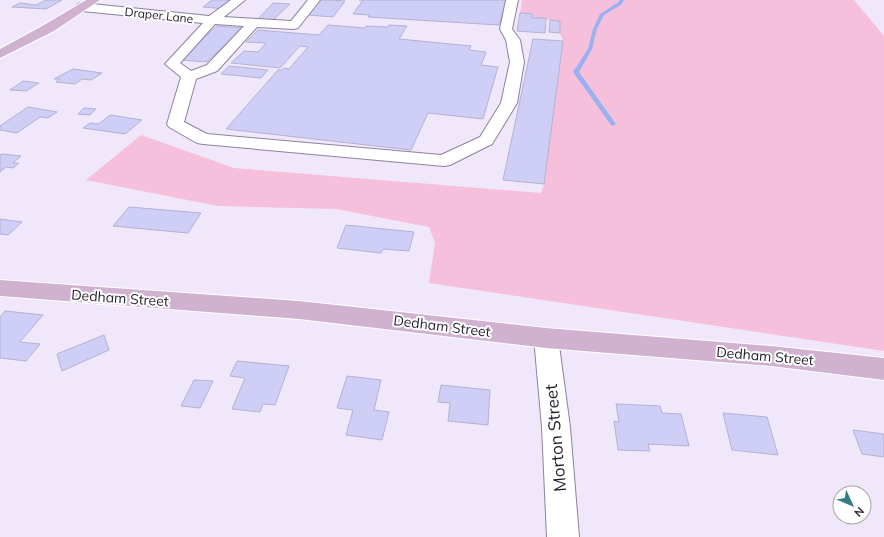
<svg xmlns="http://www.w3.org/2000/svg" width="884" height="537" font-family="Mulish,sans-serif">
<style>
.green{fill:#f6bfdc}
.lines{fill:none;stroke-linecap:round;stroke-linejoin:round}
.stream{fill:#99b1ee;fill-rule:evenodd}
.building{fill:#cfcef6;stroke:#b3b2d2}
.minor-casing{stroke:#8f819f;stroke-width:2}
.major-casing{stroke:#fff;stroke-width:2}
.minor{fill:#fff;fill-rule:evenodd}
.major{fill:#d0b2d0;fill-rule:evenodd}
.labels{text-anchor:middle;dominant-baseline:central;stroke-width:4;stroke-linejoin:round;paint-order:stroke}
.far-street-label{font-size:12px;fill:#221d28;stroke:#fff}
.street-label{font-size:14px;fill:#221d28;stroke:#fff}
.near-street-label{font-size:17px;fill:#221d28;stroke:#fff}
</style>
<rect width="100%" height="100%" fill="#f0e7fa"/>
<path class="green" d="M 522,0 L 854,0 L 884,36 L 884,351 L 429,283 L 435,243 L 429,227 L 336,209 L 218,206 L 86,180 L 141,135 L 234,168 L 541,193 L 544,184 L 563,41 L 560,33 L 560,21 L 532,18 L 532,14 L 520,13 Z"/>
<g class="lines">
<path class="stream" d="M 620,0 L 624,0 L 621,5 L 604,15 L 597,29 L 592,49 L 579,72 L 616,124 L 613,126 L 611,125 L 573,72 L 588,49 L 593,29 L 600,14 L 617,3 Z"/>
</g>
<path class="building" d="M 46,0 L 62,0 L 46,9 L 12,7 L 20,3 L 36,5 Z
M 212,0 L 237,0 L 227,9 L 203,7 Z
M 320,0 L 329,0 L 345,1 L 333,17 L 308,15 Z
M 359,0 L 507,0 L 499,25 L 368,17 L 370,15 L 353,14 L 363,0 Z
M 273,3 L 290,4 L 273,20 L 258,19 Z
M 520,13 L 533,14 L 532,18 L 546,18 L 545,33 L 517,31 Z
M 550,20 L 560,21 L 560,33 L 549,32 Z
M 328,25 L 365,28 L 366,26 L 387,27 L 389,25 L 407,26 L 399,39 L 471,46 L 469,50 L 486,52 L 481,65 L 498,67 L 483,119 L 428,113 L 411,150 L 226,129 L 278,70 L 282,70 L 284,68 L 289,69 L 308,47 L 300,46 L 280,68 L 231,63 L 244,51 L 258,52 L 266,43 L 246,42 L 258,30 L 319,35 Z
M 217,26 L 243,28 L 207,62 L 179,60 Z
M 533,39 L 563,41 L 544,184 L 503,180 Z
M 229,66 L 268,70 L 261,78 L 221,74 Z
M 73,69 L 102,73 L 91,80 L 82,79 L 75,84 L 56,82 L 60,79 L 54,79 Z
M 23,81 L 39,83 L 26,91 L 10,90 Z
M 28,107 L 57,112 L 48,118 L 40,117 L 17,133 L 0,130 L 0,126 Z
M 84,108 L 96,109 L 90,115 L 78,114 Z
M 110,115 L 142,120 L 125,134 L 83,128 L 90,123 L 99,124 Z
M 2,154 L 21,156 L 13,163 L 19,163 L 13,168 L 6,167 L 0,172 L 0,155 Z
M 129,207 L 201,213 L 188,233 L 113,226 Z
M 0,219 L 22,222 L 8,235 L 0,234 Z
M 346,225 L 414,232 L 409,251 L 383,249 L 381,253 L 337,248 Z
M 5,311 L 43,315 L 20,342 L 40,344 L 26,361 L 0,358 L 0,317 Z
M 104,335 L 109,350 L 62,371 L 57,354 Z
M 237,361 L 289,366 L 275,405 L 263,404 L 260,412 L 232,409 L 245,378 L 230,376 Z
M 347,376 L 381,380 L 374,410 L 389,412 L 382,440 L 346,435 L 353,410 L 337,408 Z
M 194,380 L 213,381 L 200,408 L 181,406 Z
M 441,385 L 490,390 L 488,425 L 448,421 L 450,403 L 438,402 Z
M 616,404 L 660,406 L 662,413 L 681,414 L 689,446 L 648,444 L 650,451 L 618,450 L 614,421 L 619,422 Z
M 723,413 L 767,417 L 778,455 L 732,450 Z
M 853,430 L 884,434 L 884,457 L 862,454 Z"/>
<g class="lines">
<g class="minor-casing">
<path id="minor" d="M 231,0 L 245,0 L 224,17 L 291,21 L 308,0 L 320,0 L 298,28 L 294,29 L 257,27 L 217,71 L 196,79 L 184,122 L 207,134 L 441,155 L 480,137 L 501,103 L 510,62 L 506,40 L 500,29 L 506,0 L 518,0 L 512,29 L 520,40 L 524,62 L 517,103 L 492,144 L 450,165 L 444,166 L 203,144 L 197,143 L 169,127 L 167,124 L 181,77 L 165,64 L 203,23 L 82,11 L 78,10 L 76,7 L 78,4 L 82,3 L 209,16 ZM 215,24 L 244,26 L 207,65 L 191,71 L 180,63 Z
M 546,328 L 555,331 L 558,338 L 570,427 L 579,537 L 547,537 L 542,427 L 534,338 L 537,331 Z"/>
</g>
<g class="major-casing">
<path id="major" d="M 86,0 L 100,0 L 54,31 L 0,58 L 0,49 L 44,25 Z
M 0,280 L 299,301 L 546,328 L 771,346 L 884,358 L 884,380 L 771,366 L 546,348 L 299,319 L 0,296 Z"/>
</g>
<use href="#minor" class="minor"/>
<use href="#major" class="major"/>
</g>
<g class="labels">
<g class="far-street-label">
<text transform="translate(159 15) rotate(6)">Draper Lane</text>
</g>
<g class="street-label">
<text transform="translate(120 298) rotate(4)">Dedham Street</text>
<text transform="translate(442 326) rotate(7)">Dedham Street</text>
<text transform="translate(765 356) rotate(5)">Dedham Street</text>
</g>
<g class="near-street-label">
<text transform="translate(555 438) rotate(-95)">Morton Street</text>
</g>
</g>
<g transform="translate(852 505) rotate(134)"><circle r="19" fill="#ffffff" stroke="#a7a5a9"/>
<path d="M0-3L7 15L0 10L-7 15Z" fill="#347b86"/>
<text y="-6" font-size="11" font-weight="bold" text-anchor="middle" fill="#221d28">N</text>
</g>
</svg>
